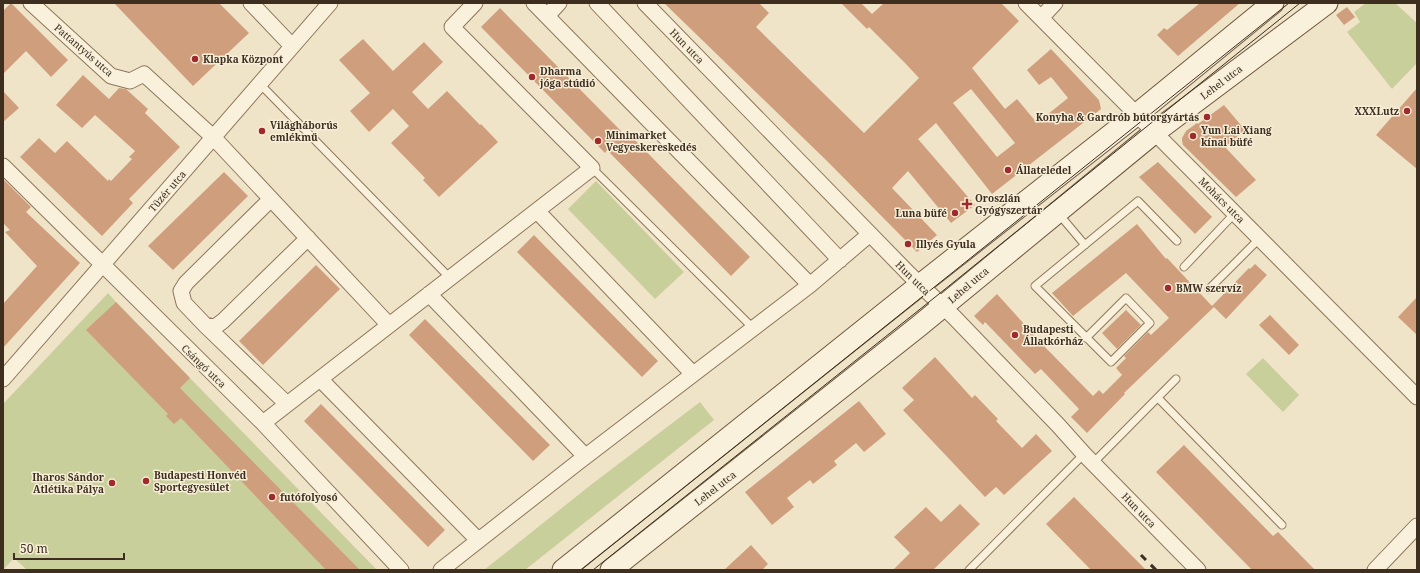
<svg xmlns="http://www.w3.org/2000/svg" width="1420" height="573" font-family="'Noto Serif',serif">
<style>
.green{fill:#c9cf9b}
.building{fill:#cf9f7d;fill-rule:evenodd}
.lines{fill:none;stroke-linecap:round;stroke-linejoin:round}
.service-casing{stroke:#8d765c;stroke-width:9}
.minor-casing{stroke:#8d765c;stroke-width:17}
.secondary-casing{stroke:#6f573f;stroke-width:23}
.service{stroke:#faf1dc;stroke-width:7}
.minor{stroke:#faf1dc;stroke-width:15}
.secondary{stroke:#faf1dc;stroke-width:21}
.tram{stroke:#3d2e20;stroke-width:1}
.rail{stroke:#3d2e20;stroke-width:3;stroke-dasharray:7 7;stroke-linecap:butt}
.poi-dot{fill:#9e2a2b;stroke:#f7eed8;stroke-width:1.5}
.labels{text-anchor:middle;dominant-baseline:central;stroke-width:3;stroke-linejoin:round;paint-order:stroke}
.street-label{font-size:10px;fill:#3d2e20;stroke:#f7eed8}
.poi-label{font-size:10px;font-weight:bold;fill:#3d2e20;stroke:#f7eed8;text-anchor:start}
</style>
<rect width="100%" height="100%" fill="#f0e4c8"/>
<path class="green" d="M 1366,3 L 1395,3 L 1417,23 L 1417,63 L 1392,89 L 1347,32 L 1360,22 L 1354,12 Z
M 596,181 L 684,272 L 655,299 L 568,209 Z
M 108,293 L 116,302 L 377,570 L 27,570 L 14,558 L 3,570 L 3,404 Z
M 1263,358 L 1299,395 L 1283,412 L 1246,374 Z
M 700,402 L 714,420 L 525,570 L 484,570 L 592,484 Z"/>
<path class="building" d="M 11,3 L 68,60 L 51,77 L 26,51 L 3,74 L 3,11 Z
M 114,3 L 219,3 L 249,33 L 193,86 Z
M 664,3 L 759,3 L 769,13 L 756,27 L 864,133 L 919,78 L 905,63 L 869,27 L 867,29 L 841,3 L 861,3 L 872,14 L 884,3 L 1001,3 L 1019,21 L 972,68 L 1005,109 L 1017,99 L 1037,123 L 1068,98 L 1051,77 L 1039,85 L 1027,70 L 1051,49 L 1099,100 L 1101,109 L 992,194 L 936,123 L 918,139 L 975,205 L 951,223 L 908,171 L 892,188 L 937,235 L 917,252 L 827,161 ZM 971,89 L 1015,143 L 997,157 L 953,103 Z
M 1200,3 L 1240,3 L 1178,56 L 1157,35 L 1164,28 L 1167,30 Z
M 1347,7 L 1355,17 L 1344,25 L 1336,15 Z
M 500,8 L 624,134 L 626,131 L 750,257 L 731,276 L 607,150 L 605,153 L 481,27 Z
M 363,39 L 393,71 L 424,42 L 443,62 L 412,92 L 428,109 L 447,91 L 480,125 L 481,124 L 498,142 L 439,197 L 423,180 L 425,178 L 391,143 L 409,126 L 393,109 L 369,132 L 350,111 L 370,93 L 339,60 Z
M 83,75 L 109,99 L 119,88 L 126,89 L 148,109 L 145,113 L 180,147 L 129,199 L 133,203 L 102,236 L 20,157 L 39,138 L 55,153 L 67,141 L 108,181 L 109,179 L 111,181 L 132,159 L 129,157 L 135,151 L 95,115 L 82,128 L 56,105 Z
M 1417,88 L 1417,169 L 1376,135 Z
M 3,91 L 19,108 L 3,122 Z
M 1224,105 L 1245,130 L 1225,147 L 1256,180 L 1236,197 L 1183,145 L 1182,141 L 1182,138 L 1186,131 L 1197,123 L 1198,124 Z
M 1158,162 L 1212,217 L 1195,234 L 1139,177 Z
M 224,172 L 248,196 L 173,270 L 148,246 Z
M 3,179 L 31,207 L 26,212 L 80,263 L 3,348 L 3,304 L 37,266 L 5,232 L 10,230 L 3,223 Z
M 1137,224 L 1166,259 L 1167,258 L 1212,306 L 1249,268 L 1250,269 L 1255,264 L 1267,275 L 1226,319 L 1214,307 L 1124,393 L 1125,394 L 1087,433 L 1071,417 L 1079,409 L 1041,369 L 1035,374 L 985,322 L 983,325 L 974,316 L 997,294 L 1042,344 L 1093,396 L 1099,390 L 1103,394 L 1122,375 L 1116,368 L 1126,358 L 1124,356 L 1148,332 L 1151,335 L 1169,318 L 1126,273 L 1073,316 L 1052,293 Z
M 534,235 L 658,361 L 642,377 L 517,252 Z
M 316,265 L 340,289 L 263,365 L 239,341 Z
M 1417,297 L 1417,335 L 1398,317 Z
M 116,302 L 190,378 L 180,388 L 360,570 L 326,570 L 181,418 L 174,424 L 166,416 L 168,414 L 86,330 Z
M 1126,310 L 1141,325 L 1117,349 L 1102,333 Z
M 1270,315 L 1299,345 L 1289,355 L 1259,325 Z
M 425,319 L 550,445 L 533,461 L 409,335 Z
M 935,357 L 972,398 L 975,395 L 998,419 L 996,421 L 1022,448 L 1036,434 L 1052,451 L 1004,495 L 996,487 L 985,497 L 903,410 L 914,400 L 902,388 Z
M 859,401 L 886,434 L 864,452 L 856,443 L 834,461 L 837,465 L 813,484 L 810,480 L 787,498 L 794,507 L 772,525 L 745,492 Z
M 321,404 L 445,530 L 428,547 L 304,421 Z
M 1184,445 L 1273,536 L 1278,532 L 1315,570 L 1252,570 L 1156,472 Z
M 1074,497 L 1146,570 L 1091,570 L 1046,524 Z
M 960,504 L 980,524 L 933,570 L 893,570 L 910,553 L 894,537 L 926,507 L 941,522 Z
M 751,545 L 768,564 L 762,570 L 724,570 Z"/>
<g class="lines">
<g class="service-casing">
<path id="service" d="M 260,84 L 450,278
M 592,168 L 753,328
M 1058,213 L 1085,245
M 1184,267 L 1235,213
M 1209,289 L 1260,238
M 1086,338 L 1126,298 L 1150,323 L 1111,362 L 1035,286 L 1138,201 L 1177,241
M 1158,398 L 1282,525
M 1093,463 L 1176,379
M 969,570 L 1084,454"/>
</g>
<g class="minor-casing">
<path id="minor" d="M 31,3 L 111,76 L 130,81 L 144,74 L 213,137 L 389,325
M 251,3 L 292,46
M 534,3 L 810,285
M 597,3 L 840,260
M 645,3 L 909,274 L 954,317 L 1058,425 L 1084,454 L 1198,570
M 1026,3 L 1417,397
M 547,16 L 559,3
M 1041,18 L 1055,3
M 3,166 L 263,423 L 401,570
M 271,199 L 186,283 L 181,291 L 184,303 L 205,325 L 215,327 L 223,321 L 308,238
M 537,211 L 693,374
M 429,294 L 585,456
M 205,325 L 287,404
M 3,379 L 330,3
M 320,379 L 478,540
M 263,423 L 592,168 L 452,27 L 475,3
M 441,570 L 577,463 L 810,285 L 870,234
M 1375,570 L 1417,526"/>
</g>
<g class="secondary-casing">
<path id="secondary" d="M 563,570 L 920,285 L 1136,115 L 1273,3
M 611,570 L 919,326 L 1155,132 L 1327,3"/>
</g>
<use href="#service" class="service"/>
<use href="#minor" class="minor"/>
<use href="#secondary" class="secondary"/>
<path class="tram" d="M 581,570 L 1289,3
M 593,570 L 934,298 L 1300,3"/>
<path class="rail" d="M 1141,555 L 1156,570"/>
</g>
<g class="poi-dot">
<circle cx="195" cy="59" r="4"/>
<circle cx="532" cy="77" r="4"/>
<circle cx="1407" cy="111" r="4"/>
<circle cx="1207" cy="117" r="4"/>
<circle cx="262" cy="131" r="4"/>
<circle cx="1193" cy="136" r="4"/>
<circle cx="598" cy="141" r="4"/>
<circle cx="1008" cy="170" r="4"/>
<path d="M965 198h4v4h4v4h-4v4h-4v-4h-4v-4h4z"/>
<circle cx="955" cy="213" r="4"/>
<circle cx="908" cy="244" r="4"/>
<circle cx="1168" cy="288" r="4"/>
<circle cx="1015" cy="335" r="4"/>
<circle cx="146" cy="481" r="4"/>
<circle cx="112" cy="483" r="4"/>
<circle cx="272" cy="497" r="4"/>
</g>
<g class="labels">
<g class="street-label">
<text transform="translate(687 46) rotate(46)">Hun utca</text>
<text transform="translate(84 50) rotate(41)">Pattantyús utca</text>
<text transform="translate(1221 82) rotate(-37)">Lehel utca</text>
<text transform="translate(167 191) rotate(-49)">Tüzér utca</text>
<text transform="translate(1222 200) rotate(45)">Mohács utca</text>
<text transform="translate(913 278) rotate(45)">Hun utca</text>
<text transform="translate(968 285) rotate(-40)">Lehel utca</text>
<text transform="translate(204 366) rotate(44)">Csángó utca</text>
<text transform="translate(715 488) rotate(-38)">Lehel utca</text>
<text transform="translate(1139 510) rotate(46)">Hun utca</text>
</g>
<g class="poi-label">
<text x="203" y="59">Klapka Központ</text>
<text x="540" y="71">Dharma<tspan x="540" dy="12">jóga stúdió</tspan></text>
<text x="1399" y="111" text-anchor="end">XXXLutz</text>
<text x="1199" y="117" text-anchor="end">Konyha &amp; Gardrób bútorgyártás</text>
<text x="270" y="125">Világháborús<tspan x="270" dy="12">emlékmű</tspan></text>
<text x="1201" y="130">Yun Lai Xiang<tspan x="1201" dy="12">kínai büfé</tspan></text>
<text x="606" y="135">Minimarket<tspan x="606" dy="12">Vegyeskereskedés</tspan></text>
<text x="1016" y="170">Állateledel</text>
<text x="975" y="198">Oroszlán<tspan x="975" dy="12">Gyógyszertár</tspan></text>
<text x="947" y="213" text-anchor="end">Luna büfé</text>
<text x="916" y="244">Illyés Gyula</text>
<text x="1176" y="288">BMW szervíz</text>
<text x="1023" y="329">Budapesti<tspan x="1023" dy="12">Állatkórház</tspan></text>
<text x="154" y="475">Budapesti Honvéd<tspan x="154" dy="12">Sportegyesület</tspan></text>
<text x="104" y="477" text-anchor="end">Iharos Sándor<tspan x="104" dy="12">Atlétika Pálya</tspan></text>
<text x="280" y="497">futófolyosó</text>
</g>
</g>
<rect width="1420" height="573" fill="none" stroke="#3d2e20" stroke-width="8"/>
<path d="M14 553v6h110v-6" fill="none" stroke="#3d2e20" stroke-width="2"/>
<text x="20" y="553" font-size="12" fill="#3d2e20" stroke="#f7eed8" stroke-width="3" paint-order="stroke">50 m</text>
</svg>
